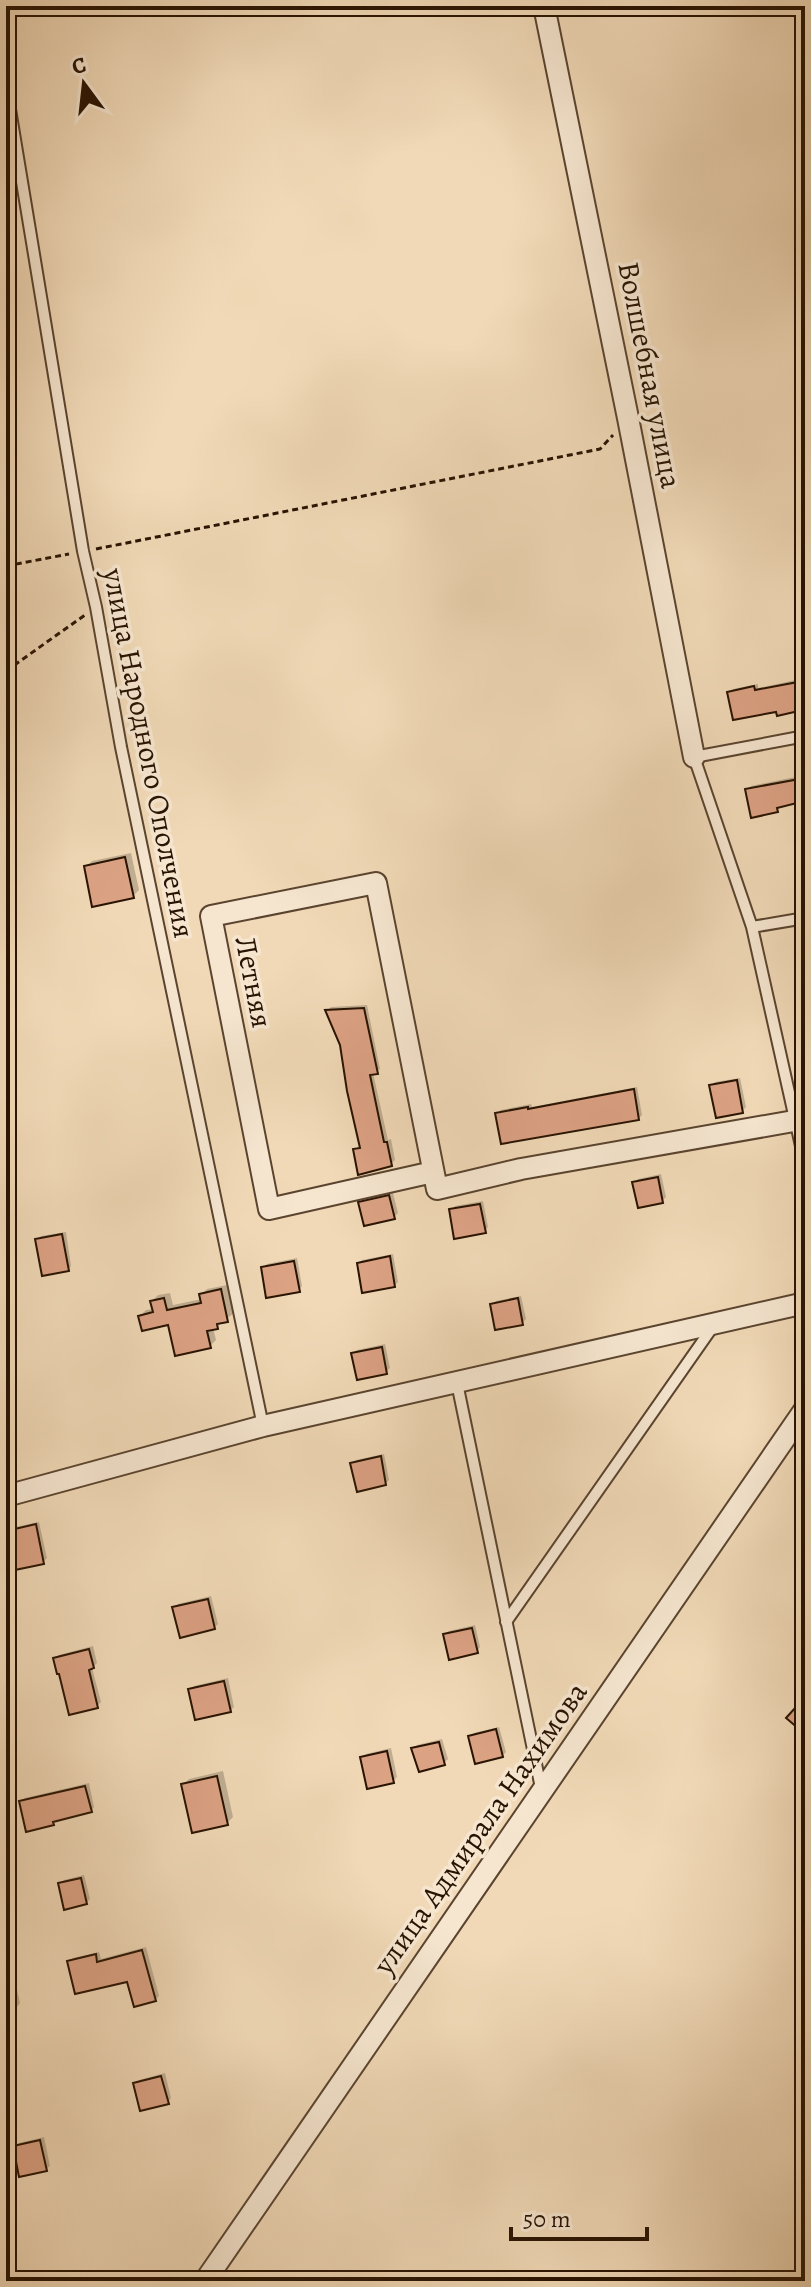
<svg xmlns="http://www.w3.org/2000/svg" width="811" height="2287" font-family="Alegreya,serif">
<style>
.shadow{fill:#0003}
.building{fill:#dca284;stroke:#281302;stroke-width:2}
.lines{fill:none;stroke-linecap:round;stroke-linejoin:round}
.service-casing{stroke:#5a442f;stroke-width:14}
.minor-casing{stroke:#5a442f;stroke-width:24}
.path{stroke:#281302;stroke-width:3;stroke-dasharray:6 4;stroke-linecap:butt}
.service{stroke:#f6e6d0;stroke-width:10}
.minor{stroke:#f6e6d0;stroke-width:20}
.labels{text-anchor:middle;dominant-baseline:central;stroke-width:7;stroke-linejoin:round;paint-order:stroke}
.street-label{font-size:30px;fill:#281302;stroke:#f6e6d0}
</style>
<rect width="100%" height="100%" fill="#f1d9b7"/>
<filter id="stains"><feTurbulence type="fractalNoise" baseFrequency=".0025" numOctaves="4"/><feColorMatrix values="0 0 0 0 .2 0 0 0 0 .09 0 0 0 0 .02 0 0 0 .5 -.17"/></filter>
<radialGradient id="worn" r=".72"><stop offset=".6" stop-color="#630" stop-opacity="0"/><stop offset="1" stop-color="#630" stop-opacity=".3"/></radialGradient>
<path class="shadow" d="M 805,678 L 805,708 L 778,713 L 777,710 L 730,692 L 733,689 L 758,684 L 758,688 Z
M 805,775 L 805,799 L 780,807 L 777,810 L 747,790 L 751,786 Z
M 131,853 L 139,890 L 133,896 L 86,867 L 92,861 Z
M 367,1005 L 380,1069 L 373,1073 L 388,1140 L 391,1139 L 395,1160 L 391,1164 L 355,1150 L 362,1146 L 342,1044 L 328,1010 L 331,1007 Z
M 804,1051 L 805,1051 L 805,1079 L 800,1055 Z
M 740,1078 L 746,1107 L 742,1111 L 712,1086 L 715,1082 Z
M 637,1087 L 642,1115 L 639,1118 L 497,1114 L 501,1110 L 531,1104 L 532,1107 Z
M 661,1174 L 666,1197 L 662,1201 L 635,1183 L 638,1179 Z
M 393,1193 L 398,1213 L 394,1217 L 360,1203 L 364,1199 Z
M 483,1201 L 488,1227 L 485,1231 L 451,1210 L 455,1206 Z
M 66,1232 L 71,1266 L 68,1270 L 37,1240 L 41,1236 Z
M 393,1254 L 398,1282 L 394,1286 L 359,1263 L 362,1260 Z
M 297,1258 L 302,1286 L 299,1290 L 263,1268 L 267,1264 Z
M 227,1285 L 233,1314 L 213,1328 L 216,1340 L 210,1346 L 170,1323 L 140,1316 L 146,1310 L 154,1309 L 152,1301 L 158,1295 L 170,1293 L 173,1305 L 202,1299 L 201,1295 L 207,1289 Z
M 521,1296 L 526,1319 L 522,1323 L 492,1305 L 496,1301 Z
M 385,1344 L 390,1368 L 386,1372 L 353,1354 L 357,1350 Z
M 384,1454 L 389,1480 L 385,1484 L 352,1464 L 356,1460 Z
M 39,1522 L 47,1558 L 43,1562 L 6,1570 L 6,1529 Z
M 211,1596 L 218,1624 L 214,1628 L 175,1608 L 178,1604 Z
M 475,1625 L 480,1647 L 477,1651 L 445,1635 L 449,1631 Z
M 93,1646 L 97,1663 L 92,1668 L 101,1702 L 97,1706 L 55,1659 L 59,1655 Z
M 228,1678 L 234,1707 L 230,1711 L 190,1689 L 194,1686 Z
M 499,1727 L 506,1752 L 502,1756 L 470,1737 L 474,1733 Z
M 442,1739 L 448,1759 L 444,1763 L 414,1749 L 417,1745 Z
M 391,1748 L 397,1777 L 393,1781 L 362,1758 L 366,1754 Z
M 223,1771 L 233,1817 L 227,1823 L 183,1785 L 189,1779 Z
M 89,1783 L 94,1807 L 91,1811 L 58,1818 L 53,1823 L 21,1802 L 25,1798 Z
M 84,1875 L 90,1899 L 86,1903 L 60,1884 L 64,1880 Z
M 146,1947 L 159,1996 L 155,2000 L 128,1979 L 69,1962 L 73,1958 L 99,1952 L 101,1959 Z
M 14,1977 L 20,2003 L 17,2007 L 6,2009 L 6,1978 Z
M 165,2073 L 171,2098 L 168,2102 L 135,2084 L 139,2080 Z
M 44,2137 L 50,2166 L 46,2169 L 15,2147 L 19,2143 Z"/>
<path class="building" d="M 798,682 L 803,710 L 777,716 L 776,712 L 733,720 L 727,692 L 754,686 L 755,690 Z
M 805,778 L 805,801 L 777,808 L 778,812 L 751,818 L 745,789 Z
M 125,857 L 134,898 L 92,907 L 84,866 Z
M 364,1008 L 378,1074 L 370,1075 L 384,1142 L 387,1142 L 392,1166 L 358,1175 L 353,1149 L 360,1148 L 347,1091 L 340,1045 L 325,1010 Z
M 737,1080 L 743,1113 L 716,1118 L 709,1085 Z
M 634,1089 L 639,1120 L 501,1144 L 495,1113 L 528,1107 L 528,1109 Z
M 658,1177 L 663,1203 L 638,1208 L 632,1182 Z
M 389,1195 L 395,1219 L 364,1226 L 358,1202 Z
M 480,1204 L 486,1233 L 454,1239 L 449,1209 Z
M 62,1234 L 69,1271 L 42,1276 L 35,1239 Z
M 390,1256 L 395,1287 L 362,1293 L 357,1263 Z
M 294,1261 L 300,1292 L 266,1298 L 261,1267 Z
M 221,1289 L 228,1322 L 217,1324 L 218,1329 L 207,1331 L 211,1348 L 175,1356 L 168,1325 L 142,1331 L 138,1316 L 153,1312 L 150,1301 L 164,1298 L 167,1310 L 201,1303 L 199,1294 Z
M 518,1298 L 523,1325 L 495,1330 L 490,1304 Z
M 382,1347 L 387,1374 L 357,1380 L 351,1353 Z
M 381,1456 L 386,1485 L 357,1492 L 350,1463 Z
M 36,1524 L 44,1564 L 10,1571 L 6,1552 L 6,1531 Z
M 208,1599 L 215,1629 L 180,1638 L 172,1607 Z
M 472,1628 L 478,1653 L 449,1660 L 443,1634 Z
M 89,1649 L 94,1668 L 89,1670 L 98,1708 L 69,1715 L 59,1674 L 57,1674 L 53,1658 Z
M 224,1681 L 231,1712 L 195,1720 L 188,1689 Z
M 805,1697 L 805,1734 L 786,1718 Z
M 496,1729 L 503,1757 L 475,1764 L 468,1736 Z
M 439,1742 L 445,1765 L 419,1772 L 411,1748 Z
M 387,1751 L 394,1783 L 367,1789 L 360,1757 Z
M 217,1776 L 228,1825 L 192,1833 L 181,1784 Z
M 85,1786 L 92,1812 L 53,1822 L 54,1825 L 26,1832 L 19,1801 Z
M 81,1878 L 87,1904 L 64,1910 L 58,1883 Z
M 142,1950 L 156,2001 L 134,2007 L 127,1982 L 75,1994 L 67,1961 L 96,1954 L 97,1962 Z
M 161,2076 L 169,2104 L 140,2111 L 133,2083 Z
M 40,2140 L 47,2171 L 19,2177 L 13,2146 Z"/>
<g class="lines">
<g class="service-casing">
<path id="service" d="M 6,85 L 83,551 L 96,607 L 121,747 L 263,1426
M 805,736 L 694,757 L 752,927 L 805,1164
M 752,927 L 805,918
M 457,1383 L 541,1788
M 506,1622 L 714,1325"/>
</g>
<g class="minor-casing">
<path id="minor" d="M 544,6 L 628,418 L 694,757
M 433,1172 L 269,1209 L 211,916 L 376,883 L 437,1189 L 521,1169 L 805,1119
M 6,1496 L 263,1426 L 805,1303
M 205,2281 L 805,1409"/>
</g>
<path class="path" d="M 96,549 L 600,449 L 613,435
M 6,566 L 69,554
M 6,671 L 85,615"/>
<use href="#service" class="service"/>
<use href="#minor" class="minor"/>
</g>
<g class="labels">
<g class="street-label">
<text transform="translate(650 375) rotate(79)">Волшебная улица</text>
<text transform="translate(149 753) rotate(79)">улица Народного Ополчения</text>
<text transform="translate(254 982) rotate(79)">Летняя</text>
<text transform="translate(480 1828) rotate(-55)">улица Адмирала Нахимова</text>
</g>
</g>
<rect width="811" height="2287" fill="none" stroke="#f1d9b7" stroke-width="32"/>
<rect x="8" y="8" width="795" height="2271" fill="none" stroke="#281302" stroke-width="4"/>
<rect x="16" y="16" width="779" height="2255" fill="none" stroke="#281302" stroke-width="2"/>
<g transform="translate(84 84) rotate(345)" stroke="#f6e6d0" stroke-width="6" paint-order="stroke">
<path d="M0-6L14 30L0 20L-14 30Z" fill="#281302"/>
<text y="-12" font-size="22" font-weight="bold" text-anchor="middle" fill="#281302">С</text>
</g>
<path d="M511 2227v12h136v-12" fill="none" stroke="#281302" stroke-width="4"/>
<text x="523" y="2227" font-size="24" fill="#281302" stroke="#f6e6d0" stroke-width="6" paint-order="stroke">50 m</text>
<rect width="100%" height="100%" filter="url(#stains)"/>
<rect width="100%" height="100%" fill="url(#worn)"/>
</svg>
